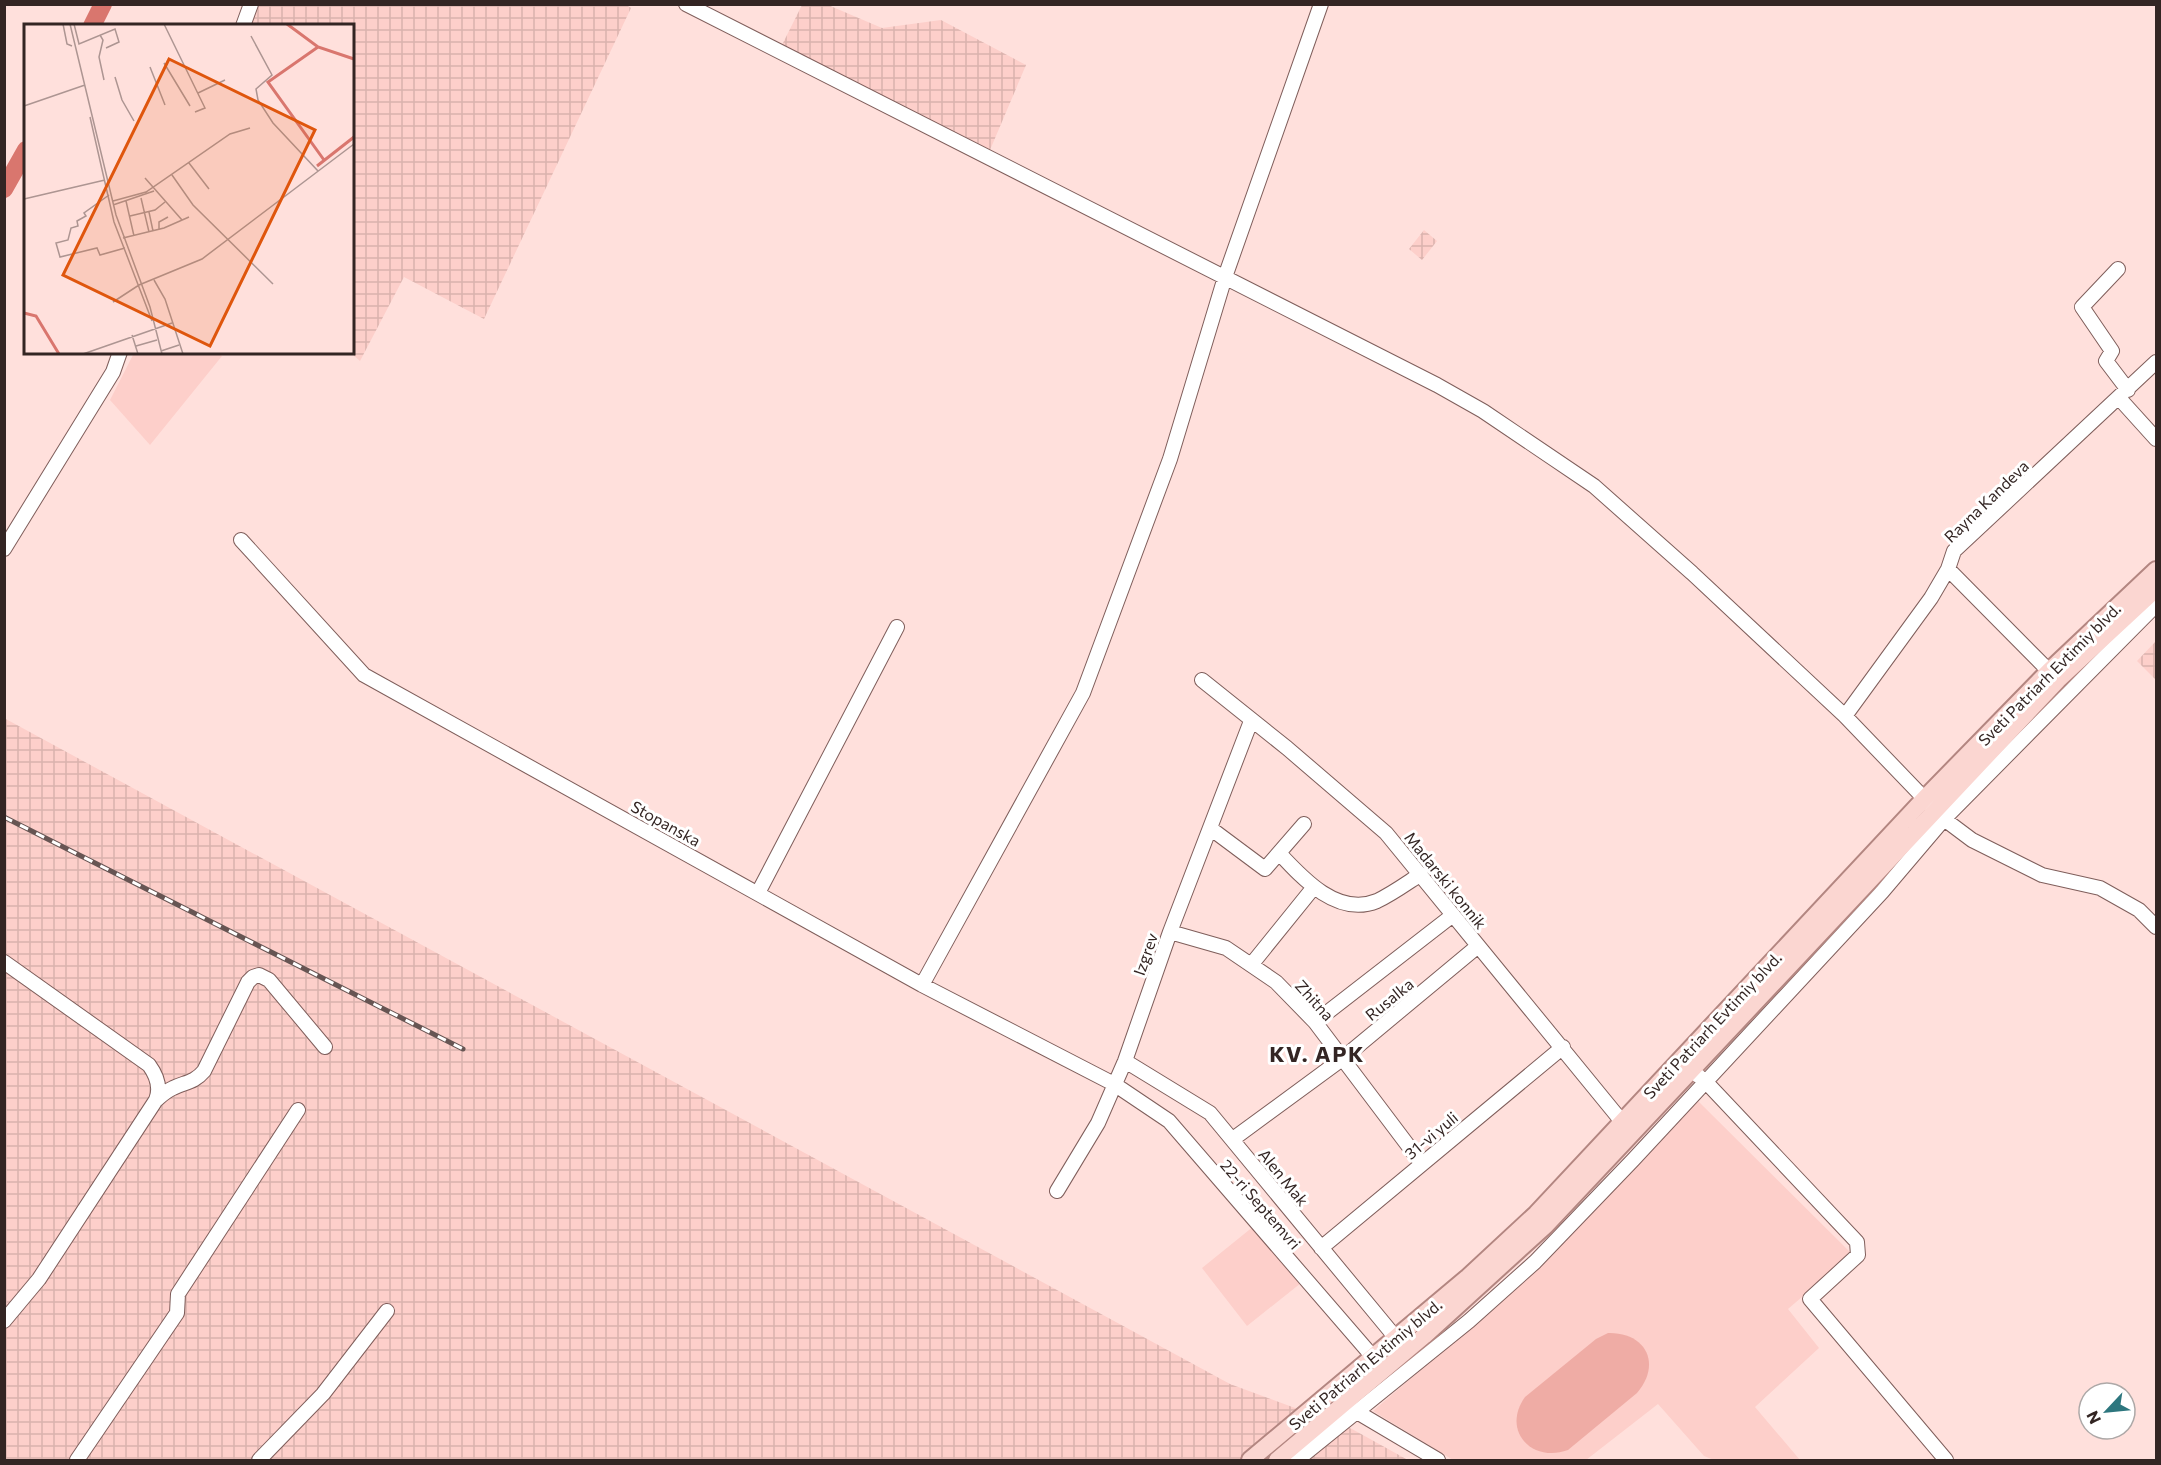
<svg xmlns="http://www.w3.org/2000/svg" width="2161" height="1465" font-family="Commissioner,sans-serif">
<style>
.built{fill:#fdcfca}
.industrial{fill:url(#industrial-grid)}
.green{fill:#efaca5}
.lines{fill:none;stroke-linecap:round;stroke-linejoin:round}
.river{stroke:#d9766e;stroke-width:18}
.minor-casing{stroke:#7f5e5b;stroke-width:16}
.major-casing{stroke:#b38681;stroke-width:20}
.minor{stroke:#fff;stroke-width:14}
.major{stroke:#fbd6d1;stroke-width:16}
.rail-casing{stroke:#675553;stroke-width:5}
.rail{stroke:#fff;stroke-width:3;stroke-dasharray:9;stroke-linecap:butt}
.labels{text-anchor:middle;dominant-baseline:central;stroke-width:6;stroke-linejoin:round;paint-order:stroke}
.street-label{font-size:16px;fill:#332523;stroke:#fff}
.district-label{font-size:22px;font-weight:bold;letter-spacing:1.5px;fill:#332523;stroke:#fff}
.inset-river{fill:none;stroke:#d9766e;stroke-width:3}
.inset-road{fill:none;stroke:#ad9592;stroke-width:1.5}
.view{fill:#df560d;fill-opacity:0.15;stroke:#df560d;stroke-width:3}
.inset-edge{fill:none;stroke:#332523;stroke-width:3}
</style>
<defs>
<pattern id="industrial-grid" width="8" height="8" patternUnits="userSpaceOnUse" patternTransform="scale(1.5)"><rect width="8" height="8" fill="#fdcfca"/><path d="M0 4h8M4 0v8" fill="none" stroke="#d9b2ad"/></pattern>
</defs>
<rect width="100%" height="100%" fill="#ffe0dc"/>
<path class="built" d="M 213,352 L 222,356 L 150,445 L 110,400 L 134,353 Z
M 1698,1101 L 1852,1254 L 1788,1309 L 1819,1348 L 1755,1407 L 1800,1460 L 1714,1460 L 1704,1456 L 1658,1404 L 1586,1460 L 1453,1460 L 1373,1411 L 1533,1273 Z
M 1254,1226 L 1301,1283 L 1247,1326 L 1202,1268 Z"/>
<path class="industrial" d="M 258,4 L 625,4 L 631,8 L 484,319 L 404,277 L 360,361 L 351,353 L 352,26 L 250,26 Z
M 802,5 L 828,5 L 882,28 L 941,20 L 1026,65 L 990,150 L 781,47 Z
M 1424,230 L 1437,241 L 1422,260 L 1409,249 Z
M 2156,641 L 2156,680 L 2137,661 Z
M 4,718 L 1230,1384 L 1352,1429 L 1408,1460 L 5,1460 Z"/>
<path class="green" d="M 1608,1333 C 1646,1332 1662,1364 1637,1393 L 1568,1450 C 1532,1463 1501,1431 1525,1397 L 1596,1339 Z"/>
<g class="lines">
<path class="river" d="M 92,26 L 103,4
M 4,189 L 26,150"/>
<g class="minor-casing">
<path id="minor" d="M 686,4 L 1437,385 L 1483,411 L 1594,486 L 1692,573 L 1845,716 L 1944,819 L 1972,840 L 2042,875 L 2100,888 L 2139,910 L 2156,927
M 243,26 L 251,4
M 2118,269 L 2082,307 L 2112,351 L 2106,361 L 2128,390
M 2119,398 L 2156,439
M 241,540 L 364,675 L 922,985 L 1114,1084 L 1169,1121 L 1373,1357
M 4,549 L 113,372 L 120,352
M 1948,569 L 2049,671
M 1202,680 L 1287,748 L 1386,833 L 1628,1129
M 1845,716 L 1931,598 L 1948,569 L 1954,551 L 2156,362
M 1210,828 L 1265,869 L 1304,824
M 1279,853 C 1303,879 1338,917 1377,901 C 1392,894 1407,883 1421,874
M 758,893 L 897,627
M 1170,932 L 1226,948 L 1276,982 L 1315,1022 L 1422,1164
M 4,962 L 149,1065 C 157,1076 161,1088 156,1100 L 39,1279 L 4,1321
M 1251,965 L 1314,887
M 922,985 L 1083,693 L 1170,459 L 1225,277 L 1321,4
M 1315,1022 L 1453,915
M 1125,1061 L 1210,1113 L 1396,1338
M 1691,1070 L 1706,1082 L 1857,1242 L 1858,1255 L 1810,1299 L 1946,1460
M 156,1100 C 161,1096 166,1091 173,1088 C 185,1082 194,1083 204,1071 L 248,982 L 253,977 L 259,975 L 269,980 L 325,1047
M 1233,1139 L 1342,1059 L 1478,946
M 1057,1191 L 1098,1123 L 1125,1061 L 1170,932 L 1251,721
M 1321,1248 L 1563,1047
M 1349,1411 L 1357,1412 L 1438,1460
M 77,1460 L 177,1313 L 178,1294 L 298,1110
M 259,1460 L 323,1394 L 387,1311
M 1297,1460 L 1469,1321 L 1535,1262 L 1633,1160 L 1882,892 L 1944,819 L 2156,605"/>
</g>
<g class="major-casing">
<path id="major" d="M 1250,1460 L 1467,1278 L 1536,1214 L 1925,798 L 2049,671 L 2156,570
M 1277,1460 L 1424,1336 L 1546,1225 L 2058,680 L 2156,589"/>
</g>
<use href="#minor" class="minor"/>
<use href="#major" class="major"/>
<g class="rail-casing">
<path id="rail" d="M 4,817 L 463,1049"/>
</g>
<use href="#rail" class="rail"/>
</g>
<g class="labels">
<g class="street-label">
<text transform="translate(1986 501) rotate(-44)">Rayna Kandeva</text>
<text transform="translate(2049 674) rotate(-45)">Sveti Patriarh Evtimiy blvd.</text>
<text transform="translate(666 823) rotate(29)">Stopanska</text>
<text transform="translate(1446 880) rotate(51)">Madarski konnik</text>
<text transform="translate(1145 954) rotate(-71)">Izgrev</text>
<text transform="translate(1389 999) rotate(-39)">Rusalka</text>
<text transform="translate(1315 1000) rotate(48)">Zhitna</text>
<text transform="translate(1712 1025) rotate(-47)">Sveti Patriarh Evtimiy blvd.</text>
<text transform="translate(1431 1135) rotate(-40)">31-vi yuli</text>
<text transform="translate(1284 1177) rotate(51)">Alen Mak</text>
<text transform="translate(1261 1204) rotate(49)">22-ri Septemvri</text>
<text transform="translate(1365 1364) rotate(-40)">Sveti Patriarh Evtimiy blvd.</text>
</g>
<g class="district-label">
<text x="1317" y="1053">KV. APK</text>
</g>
</g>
<g transform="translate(24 24)">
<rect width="330" height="330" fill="#ffe0dc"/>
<path class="inset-river" d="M 263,0 L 294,23 L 330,35M 294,23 L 244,58 L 300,136M 293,142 L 330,113M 0,289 L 12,292 L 35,330"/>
<path class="inset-road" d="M 39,0 L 43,20 L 48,22M 46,0 L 92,191 L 126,283 L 138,330M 50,0 L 55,20 L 91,5 L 95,18 L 82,24M 140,0 L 181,84 L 171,88M 76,11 L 79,16 L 75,33 L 80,56M 227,12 L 248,51 L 232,65 L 234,76 L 249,99 L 294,147M 140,39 L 166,82M 126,43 L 141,81M 91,53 L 98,76 L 110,97M 174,69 L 201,56M 0,82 L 61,61M 66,93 L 90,198 L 128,297M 165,139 L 185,165M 148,151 L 169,181 L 249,260M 121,154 L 158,196M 85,171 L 60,189 L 62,192 L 53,197 L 54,202 L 47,204 L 44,216 L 32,219 L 36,233 L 73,224 L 76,231 L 101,224M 117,174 L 125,208M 0,175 L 81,156M 89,177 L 122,168 L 206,110 L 226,104M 102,177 L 110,212M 89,181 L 130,167M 125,188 L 129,207M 106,192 L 131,186 L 141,178M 135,206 L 135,198 L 144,193M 99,214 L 140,204 L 165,193M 130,256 L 141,275 L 159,330M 89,278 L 115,261 L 178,235 L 330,120M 108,311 L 114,330M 112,322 L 133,316M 137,327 L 155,321M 59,330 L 148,299"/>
<path class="view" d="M 145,35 L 291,106 L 186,322 L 39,251 Z"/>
<rect width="330" height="330" class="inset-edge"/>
</g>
<rect width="2161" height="1465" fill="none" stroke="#332523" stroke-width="12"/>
<g transform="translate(2107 1411) rotate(244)"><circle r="28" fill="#ffffff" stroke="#ada8a7" stroke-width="1.5"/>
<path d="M0-4.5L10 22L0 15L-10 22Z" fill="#2d767e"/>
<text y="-9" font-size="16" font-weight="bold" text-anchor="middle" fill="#332523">N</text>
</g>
</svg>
